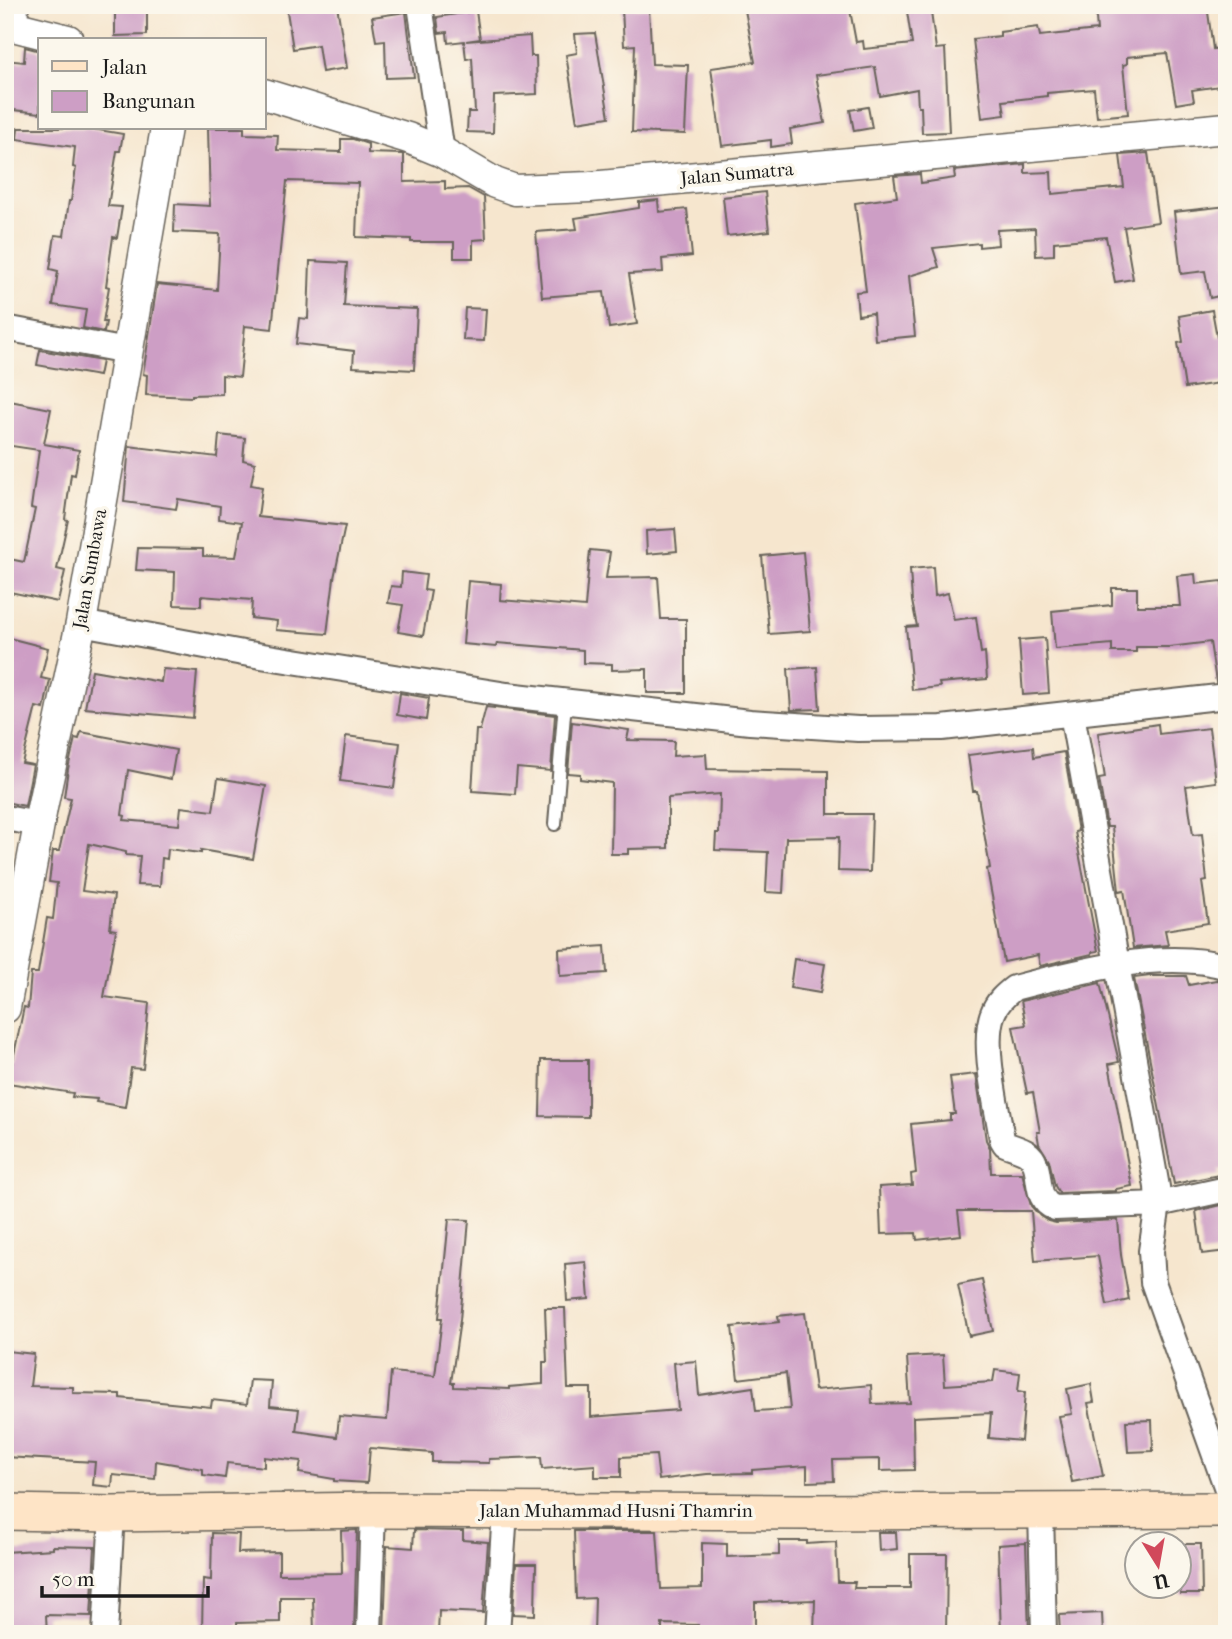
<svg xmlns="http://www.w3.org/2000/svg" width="1232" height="1639" font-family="'IM FELL French Canon',serif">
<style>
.building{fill:#cd9ec5}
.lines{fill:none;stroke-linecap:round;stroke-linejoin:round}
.service-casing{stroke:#68635a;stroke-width:16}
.minor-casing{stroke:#68635a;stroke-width:28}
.tertiary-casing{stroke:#68635a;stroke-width:33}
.secondary-casing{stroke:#68635a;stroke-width:38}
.service{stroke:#fff;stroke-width:12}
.minor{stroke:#fff;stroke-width:24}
.tertiary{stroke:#fff;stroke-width:30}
.secondary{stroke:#fee4c6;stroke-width:35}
.labels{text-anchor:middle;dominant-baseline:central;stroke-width:7;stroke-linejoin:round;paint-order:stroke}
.street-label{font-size:19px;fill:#1c1c1c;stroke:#fbf7ec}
</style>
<rect width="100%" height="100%" fill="#fbf7ec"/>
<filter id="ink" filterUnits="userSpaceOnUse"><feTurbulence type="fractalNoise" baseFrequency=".0143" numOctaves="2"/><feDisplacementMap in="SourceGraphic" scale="14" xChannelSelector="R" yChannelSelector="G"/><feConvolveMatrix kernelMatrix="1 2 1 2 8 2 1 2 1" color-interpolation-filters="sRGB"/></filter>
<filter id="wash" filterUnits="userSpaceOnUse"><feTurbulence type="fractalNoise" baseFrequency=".00686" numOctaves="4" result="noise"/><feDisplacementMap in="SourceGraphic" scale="28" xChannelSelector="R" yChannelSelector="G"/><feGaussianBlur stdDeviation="1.57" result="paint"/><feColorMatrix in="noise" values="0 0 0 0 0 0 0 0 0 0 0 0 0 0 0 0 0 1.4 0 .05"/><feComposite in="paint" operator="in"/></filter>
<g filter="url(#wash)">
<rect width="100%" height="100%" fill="#f6e6ce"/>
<g id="blocks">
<path class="building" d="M 115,5 L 147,5 L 147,35 L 115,36 Z
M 286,5 L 337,5 L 347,68 L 322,72 L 318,45 L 293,49 Z
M 744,5 L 849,5 L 856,42 L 863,41 L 864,49 L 912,44 L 906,5 L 930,5 L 936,49 L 945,48 L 949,132 L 922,133 L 921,107 L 918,107 L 917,89 L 880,96 L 875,67 L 816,75 L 825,123 L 790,129 L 792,144 L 771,147 L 771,140 L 722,146 L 711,68 L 755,62 Z
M 1095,5 L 1123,5 L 1123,12 L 1207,5 L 1213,49 L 1227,47 L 1227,85 L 1192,90 L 1194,101 L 1176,104 L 1167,53 L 1127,57 L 1127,64 L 1123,65 L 1128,114 L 1097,117 L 1094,89 L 1047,93 L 1047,96 L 1003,101 L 1005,115 L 982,118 L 973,39 L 1000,36 L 1000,32 L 1038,27 L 1040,36 L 1097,30 Z
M 649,8 L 652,64 L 688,65 L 685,134 L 632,132 L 635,45 L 624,46 L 622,9 Z
M 476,11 L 480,39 L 466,41 L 530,36 L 531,56 L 536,56 L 537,94 L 494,96 L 493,133 L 467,132 L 468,112 L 475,112 L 472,58 L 466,59 L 464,41 L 448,43 L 447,32 L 439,33 L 437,17 Z
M 406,12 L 414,77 L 386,78 L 385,40 L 376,41 L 372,17 Z
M 595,33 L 609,117 L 577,122 L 566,55 L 577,53 L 575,34 Z
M 25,47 L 40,51 L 40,113 L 5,109 L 5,60 L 24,62 Z
M 868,107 L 872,128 L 854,131 L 850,110 Z
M 18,128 L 87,128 L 123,134 L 120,151 L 117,151 L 108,206 L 122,207 L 117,238 L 113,237 L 106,286 L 109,287 L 103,322 L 106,322 L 104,332 L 83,328 L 86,310 L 53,305 L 58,271 L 50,269 L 55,235 L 64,236 L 69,201 L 71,201 L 76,168 L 73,167 L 75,147 L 17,139 Z
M 208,128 L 244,128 L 244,134 L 278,135 L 277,150 L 341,152 L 341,139 L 353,139 L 368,144 L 368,153 L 402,154 L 404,155 L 404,182 L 445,181 L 445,189 L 468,188 L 484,197 L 486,239 L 473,240 L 473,258 L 454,258 L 454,242 L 411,242 L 411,239 L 356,237 L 358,183 L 287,181 L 272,329 L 245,326 L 240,377 L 222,375 L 222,394 L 192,395 L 192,397 L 146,395 L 147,375 L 143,374 L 157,284 L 217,290 L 220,234 L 174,232 L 175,204 L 210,206 Z
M 1148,153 L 1158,222 L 1124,227 L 1133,279 L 1115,282 L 1106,237 L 1054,242 L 1054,255 L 1036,256 L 1035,228 L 997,230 L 998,245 L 979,247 L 979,243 L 933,248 L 939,267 L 909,276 L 915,336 L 875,340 L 873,313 L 858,315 L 856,292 L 866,291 L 855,203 L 897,197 L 894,176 L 920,174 L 921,183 L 955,178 L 954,171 L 1025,164 L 1025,173 L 1051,172 L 1052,194 L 1124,187 L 1120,155 Z
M 765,192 L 769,231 L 727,236 L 723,197 Z
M 658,200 L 659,212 L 687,209 L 692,256 L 662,259 L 663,272 L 629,274 L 637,324 L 609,328 L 604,292 L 542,297 L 536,232 L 577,229 L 575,218 L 639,208 L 639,202 Z
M 1227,206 L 1227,294 L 1210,298 L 1205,271 L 1181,274 L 1174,212 Z
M 310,261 L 347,263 L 344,306 L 417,309 L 414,370 L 353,367 L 354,351 L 296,344 L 299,318 L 308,319 Z
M 465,308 L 486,309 L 484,341 L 463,340 Z
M 1212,310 L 1217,337 L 1227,335 L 1227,382 L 1185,388 L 1178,343 L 1183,342 L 1179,316 Z
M 40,350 L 102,361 L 99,376 L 37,365 Z
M 10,401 L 51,409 L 44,444 L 79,450 L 75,475 L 71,474 L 65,519 L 68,520 L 57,569 L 65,571 L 58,602 L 5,591 L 5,558 L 24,562 L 35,509 L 31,508 L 39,450 L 5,445 L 5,421 Z
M 219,435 L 245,438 L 243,460 L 255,463 L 251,485 L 262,487 L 258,517 L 345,526 L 334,578 L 327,634 L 276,630 L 277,621 L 251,618 L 252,600 L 201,596 L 201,606 L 174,605 L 175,572 L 136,570 L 138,548 L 203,549 L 203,556 L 236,557 L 242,522 L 219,519 L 220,506 L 178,499 L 176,509 L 124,502 L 129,446 L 217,457 Z
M 675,529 L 677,551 L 647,554 L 646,531 Z
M 590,550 L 610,552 L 606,578 L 658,577 L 661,619 L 686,619 L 686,693 L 647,693 L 647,669 L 612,670 L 612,664 L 583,663 L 583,650 L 497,643 L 496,647 L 463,644 L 468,581 L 501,584 L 500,600 L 585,607 Z
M 803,552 L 810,631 L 769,634 L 762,556 Z
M 933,567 L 935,596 L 948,593 L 954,620 L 976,617 L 981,653 L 985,652 L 987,679 L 939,683 L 940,687 L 912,690 L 906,627 L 917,626 L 912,601 L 910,569 Z
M 402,572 L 426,575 L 424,590 L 431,591 L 423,636 L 398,632 L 403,605 L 388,603 L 391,586 L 401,587 Z
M 1195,574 L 1196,584 L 1222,581 L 1227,615 L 1227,681 L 1216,682 L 1210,642 L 1169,647 L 1136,647 L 1136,652 L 1112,652 L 1112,644 L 1055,649 L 1052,611 L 1112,605 L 1112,588 L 1137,588 L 1137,606 L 1180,606 L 1177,576 Z
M 5,637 L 48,648 L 41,678 L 50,680 L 44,709 L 36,707 L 22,763 L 33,765 L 25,806 L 5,802 L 5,759 L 9,746 L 5,745 Z
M 1045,638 L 1049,693 L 1023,695 L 1019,640 Z
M 817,667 L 820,709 L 791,710 L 788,669 Z
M 163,669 L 197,672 L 193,718 L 85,708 L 92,670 L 161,682 Z
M 400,693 L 429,698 L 426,720 L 397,715 Z
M 486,707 L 555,715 L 551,771 L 517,768 L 515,794 L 472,791 L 476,730 L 480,730 Z
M 572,722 L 629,730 L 627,740 L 674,741 L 673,756 L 706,754 L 707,769 L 828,771 L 828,814 L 872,814 L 870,872 L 838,871 L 839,837 L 786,838 L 783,893 L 766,892 L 768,852 L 715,850 L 716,833 L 719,833 L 720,794 L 668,798 L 668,848 L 628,849 L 628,854 L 611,854 L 612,783 L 580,779 L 580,774 L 568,773 Z
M 1158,724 L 1159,734 L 1209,728 L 1216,782 L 1186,786 L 1193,835 L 1202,834 L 1207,881 L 1202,882 L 1208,923 L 1165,930 L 1168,945 L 1133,948 L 1124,890 L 1119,891 L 1112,827 L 1107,827 L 1099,779 L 1105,778 L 1098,733 Z
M 81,732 L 176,750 L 171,779 L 128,770 L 122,815 L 125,816 L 124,820 L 179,825 L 181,807 L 213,811 L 218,778 L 266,786 L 253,859 L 201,850 L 201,853 L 168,849 L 167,859 L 162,858 L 160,886 L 137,885 L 140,856 L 126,855 L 126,852 L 89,844 L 82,891 L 114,895 L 110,929 L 116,930 L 104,997 L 149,1003 L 143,1069 L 131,1068 L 125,1107 L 96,1102 L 97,1099 L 72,1097 L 73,1093 L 8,1083 L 24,1007 L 28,1008 L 31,973 L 38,973 L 47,918 L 53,919 L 57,883 L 49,882 L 53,851 L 59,851 L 71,798 L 64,797 L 68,769 L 75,738 L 79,739 Z
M 346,736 L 400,743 L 394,788 L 340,781 Z
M 1033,747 L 1034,757 L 1064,752 L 1078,831 L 1075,832 L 1098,951 L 1092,952 L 1092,954 L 1040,966 L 1038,955 L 1004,962 L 987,869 L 990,868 L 977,791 L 973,791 L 968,755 Z
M 605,946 L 607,973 L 560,976 L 559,949 Z
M 794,959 L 825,964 L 820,993 L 790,988 Z
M 1150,976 L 1186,976 L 1189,985 L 1216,980 L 1227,981 L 1227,1169 L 1218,1171 L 1219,1175 L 1174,1184 L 1134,978 Z
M 1100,983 L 1119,1062 L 1109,1064 L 1132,1186 L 1116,1189 L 1116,1191 L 1059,1193 L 1055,1186 L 1049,1160 L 1039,1144 L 1037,1132 L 1040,1132 L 1033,1092 L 1027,1093 L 1013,1027 L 1026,1025 L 1021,1001 Z
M 541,1060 L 588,1060 L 588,1117 L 540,1116 Z
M 976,1074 L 986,1140 L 990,1148 L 991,1173 L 1022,1173 L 1031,1206 L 1040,1216 L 1048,1221 L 1056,1223 L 1118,1220 L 1121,1255 L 1129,1300 L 1107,1305 L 1098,1256 L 1035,1261 L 1031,1211 L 958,1211 L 961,1235 L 917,1240 L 916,1233 L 881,1234 L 879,1187 L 912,1185 L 911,1174 L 916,1173 L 911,1124 L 950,1120 L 950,1114 L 955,1114 L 950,1077 Z
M 1226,1204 L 1227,1251 L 1202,1254 L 1196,1211 Z
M 449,1219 L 469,1220 L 460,1320 L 451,1383 L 454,1383 L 454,1387 L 509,1389 L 509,1387 L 543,1384 L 543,1362 L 547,1362 L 545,1308 L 565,1308 L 568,1388 L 591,1388 L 591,1417 L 678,1410 L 674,1363 L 696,1361 L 699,1395 L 753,1387 L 756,1411 L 790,1409 L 786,1373 L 738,1379 L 732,1327 L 779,1322 L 778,1316 L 805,1313 L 815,1390 L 871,1385 L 872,1404 L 910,1403 L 907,1357 L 943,1355 L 945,1385 L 993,1382 L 995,1370 L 1020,1373 L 1018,1391 L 1025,1392 L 1021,1441 L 989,1438 L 991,1413 L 913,1417 L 914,1470 L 880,1471 L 880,1459 L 833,1460 L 834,1481 L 807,1482 L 807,1466 L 752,1470 L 752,1473 L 707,1474 L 659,1480 L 656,1455 L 621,1457 L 621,1477 L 595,1477 L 595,1465 L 542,1469 L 541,1457 L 489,1459 L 489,1463 L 432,1462 L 432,1453 L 370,1448 L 367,1483 L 334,1481 L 334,1479 L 299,1473 L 301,1461 L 264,1457 L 264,1467 L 227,1463 L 225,1478 L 203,1475 L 203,1469 L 156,1461 L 155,1479 L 113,1475 L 112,1487 L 93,1485 L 95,1462 L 5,1457 L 7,1351 L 34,1354 L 30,1386 L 73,1387 L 73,1393 L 120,1394 L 120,1398 L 211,1407 L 212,1400 L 247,1404 L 250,1380 L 272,1381 L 270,1406 L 299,1409 L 296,1431 L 337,1437 L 339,1416 L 387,1420 L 391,1372 L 435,1376 L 442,1318 L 439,1318 Z
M 586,1262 L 589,1299 L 567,1301 L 565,1264 Z
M 982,1280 L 993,1331 L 969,1336 L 958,1285 Z
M 1091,1384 L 1094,1402 L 1088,1403 L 1103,1476 L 1072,1482 L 1059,1416 L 1072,1414 L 1067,1389 Z
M 1152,1420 L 1153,1451 L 1128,1452 L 1126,1421 Z
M 357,1530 L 354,1634 L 314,1634 L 313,1597 L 280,1597 L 280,1622 L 237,1623 L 237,1632 L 202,1632 L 203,1579 L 211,1580 L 212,1533 L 239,1534 L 238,1553 L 279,1552 L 279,1574 L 342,1573 L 341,1531 Z
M 414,1530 L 463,1531 L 463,1540 L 488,1542 L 483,1613 L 439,1611 L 438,1634 L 384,1634 L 387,1546 L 413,1548 Z
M 574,1531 L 657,1531 L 661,1589 L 702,1588 L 702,1543 L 727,1544 L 727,1557 L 779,1555 L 779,1541 L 807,1541 L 807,1544 L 836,1542 L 838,1582 L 855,1582 L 854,1588 L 910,1588 L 910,1554 L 947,1554 L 946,1634 L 814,1634 L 815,1600 L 755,1602 L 755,1634 L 698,1634 L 698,1625 L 662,1624 L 662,1634 L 594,1634 L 595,1598 L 576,1599 Z
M 878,1532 L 896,1532 L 897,1549 L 879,1551 Z
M 1026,1543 L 1029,1633 L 1001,1634 L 998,1545 Z
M 1180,1544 L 1201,1544 L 1202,1594 L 1180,1594 Z
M 53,1546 L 95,1547 L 91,1616 L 46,1615 L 47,1634 L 5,1634 L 5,1552 L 53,1549 Z
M 516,1564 L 536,1564 L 535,1615 L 513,1614 Z
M 1102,1613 L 1103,1634 L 1060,1634 L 1059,1615 Z"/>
</g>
</g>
<g filter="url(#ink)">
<use href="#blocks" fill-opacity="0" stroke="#68635a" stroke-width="2"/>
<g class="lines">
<g class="service-casing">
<path id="service" d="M 555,824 L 565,702"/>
</g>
<g class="minor-casing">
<path id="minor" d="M 420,5 L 442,152
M 15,26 L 16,5
M 5,328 L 127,351
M 81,623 L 243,653 L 507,695 L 750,722 L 858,729 L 942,728 L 1227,696
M 1072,714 L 1157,1187 L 1158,1204 L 1151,1251 L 1153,1282 L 1227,1489
M 5,818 L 39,824
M 1227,967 C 1165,948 1075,972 1014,988 C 1005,995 997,1002 993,1013 C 981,1042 997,1107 1002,1139 L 1005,1144 C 1012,1147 1021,1149 1027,1153 C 1046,1166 1030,1199 1055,1208 L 1158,1204 L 1227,1189
M 1041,1511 L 1044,1634
M 105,1634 L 112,1514
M 369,1634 L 373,1510
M 497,1634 L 505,1511"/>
</g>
<g class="tertiary-casing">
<path id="tertiary" d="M 5,24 L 68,40
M 264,94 L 408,138 L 442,152 L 495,183 L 515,190 L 590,187 L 1227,128
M 5,1008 L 42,808 L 81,623 L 166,128"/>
</g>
<g class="secondary-casing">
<path id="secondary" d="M 5,1512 L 112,1514 L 373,1510 L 807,1512 L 1227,1510"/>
</g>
<use href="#service" class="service"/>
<use href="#minor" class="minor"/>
<use href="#tertiary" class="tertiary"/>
<use href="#secondary" class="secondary"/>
</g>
</g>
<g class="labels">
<g class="street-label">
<text transform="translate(737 174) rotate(-5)">Jalan Sumatra</text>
<text transform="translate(90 569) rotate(-80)">Jalan Sumbawa</text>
<text x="616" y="1511">Jalan Muhammad Husni Thamrin</text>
</g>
</g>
<rect width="1232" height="1639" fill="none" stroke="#fbf7ec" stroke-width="28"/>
<rect x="38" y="38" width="228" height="91" fill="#fbf7ec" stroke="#a29f99" stroke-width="2"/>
<rect x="52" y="61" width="35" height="10" fill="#fee4c6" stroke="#a29f99" stroke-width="2"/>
<text x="102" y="74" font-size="21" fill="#1c1c1c">Jalan</text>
<rect x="52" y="91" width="35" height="21" fill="#cd9ec5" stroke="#a29f99" stroke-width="2"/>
<text x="102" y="108" font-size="21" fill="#1c1c1c">Bangunan</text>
<g transform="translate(1158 1565) rotate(169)"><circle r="33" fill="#fbf7ec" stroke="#a29f99" stroke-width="2"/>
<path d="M0-5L12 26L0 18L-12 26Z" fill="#d1495b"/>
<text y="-10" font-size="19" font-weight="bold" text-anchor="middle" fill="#1c1c1c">U</text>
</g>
<path d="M42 1586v10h166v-10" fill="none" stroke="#1c1c1c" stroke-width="3.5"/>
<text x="52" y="1586" font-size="21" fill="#1c1c1c" stroke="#fbf7ec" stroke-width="5" paint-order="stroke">50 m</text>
</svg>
